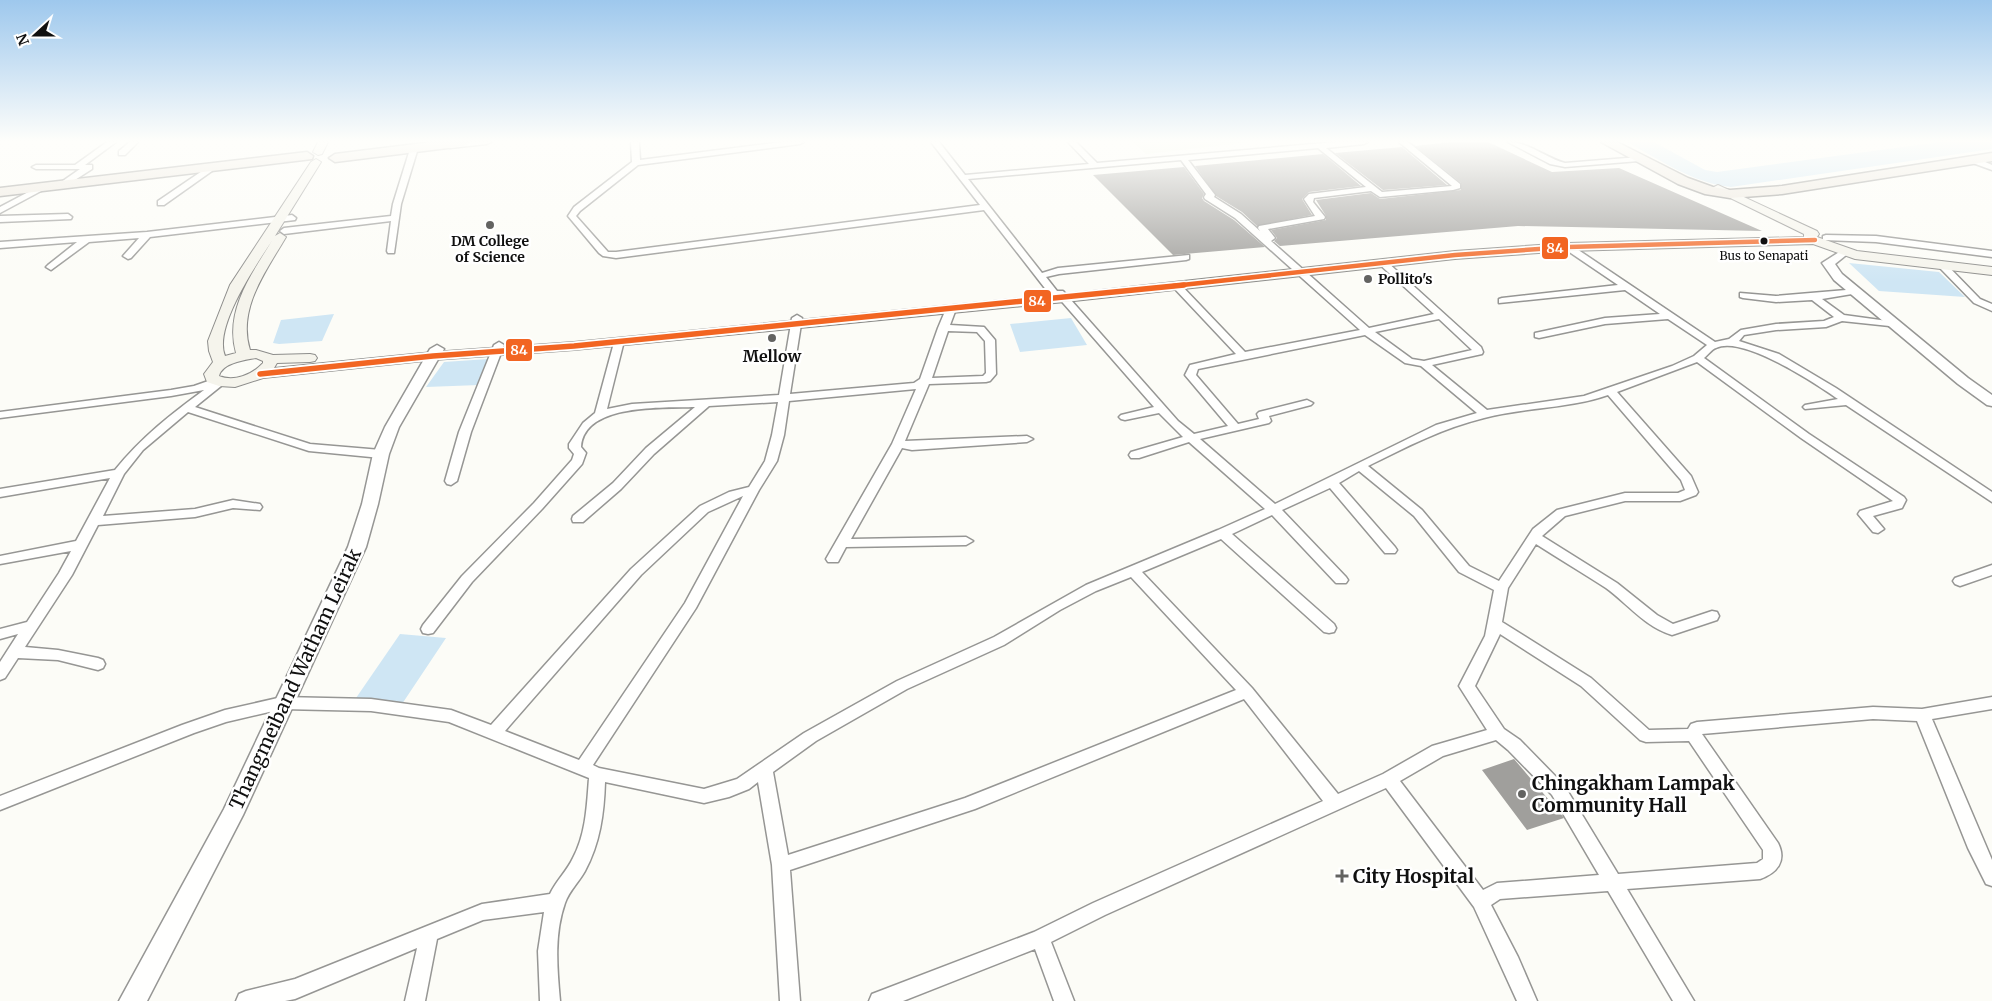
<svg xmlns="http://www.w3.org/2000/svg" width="1992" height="1001" font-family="Merriweather,serif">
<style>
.pitch{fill:#eef5e2}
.water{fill:#cfe6f4}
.building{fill:#a09f9c}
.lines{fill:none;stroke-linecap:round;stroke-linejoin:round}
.minor-casing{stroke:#969694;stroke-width:3}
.tertiary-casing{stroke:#969694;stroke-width:3}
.secondary-casing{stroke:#8d8d8b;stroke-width:2}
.trunk-casing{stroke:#848481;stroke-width:3}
.minor{fill:#fffffe;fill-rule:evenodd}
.tertiary{fill:#fffffe;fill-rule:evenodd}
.secondary{fill:#f5f4ec;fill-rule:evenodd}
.trunk{fill:#eae4da;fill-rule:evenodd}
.bus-1-far1-casing{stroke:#fff;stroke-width:7}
.bus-1-casing{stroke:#fff;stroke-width:9}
.bus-1-far1{stroke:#f26522;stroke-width:4.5}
.bus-1{stroke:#f26522;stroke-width:5.5}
.poi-dot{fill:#636361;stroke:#fff;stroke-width:2}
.bus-dot{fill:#101010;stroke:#fff;stroke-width:2}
.labels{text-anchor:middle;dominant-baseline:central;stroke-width:5;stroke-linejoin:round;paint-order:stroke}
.far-bus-label{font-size:12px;fill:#101010;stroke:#fff}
.far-poi-label{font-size:14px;font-weight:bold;fill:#101010;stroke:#fff}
.poi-label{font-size:16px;font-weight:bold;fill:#101010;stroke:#fff}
.near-street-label{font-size:19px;fill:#101010;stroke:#fff}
.near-poi-label{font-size:19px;font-weight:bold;fill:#101010;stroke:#fff;text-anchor:start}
.line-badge{stroke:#fff;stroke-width:2}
.badge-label{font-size:14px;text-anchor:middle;font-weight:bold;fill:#fff}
</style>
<rect width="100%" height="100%" fill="#fcfcf7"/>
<path class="pitch" d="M 1133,142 L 1251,142 L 1146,154 Z"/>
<path class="water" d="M 1627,142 L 1654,142 L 1705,170 L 1717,172 L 1940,142 L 1992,142 L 1992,149 L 1731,187 C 1693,183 1660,160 1627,142 Z
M 1849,263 L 1939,272 L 1965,297 L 1879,291 Z
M 334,314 L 322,341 L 279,344 L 273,343 L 281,320 Z
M 1071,318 L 1087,345 L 1020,352 L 1010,324 Z
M 488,359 L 479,385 L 426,387 L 444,362 Z
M 400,634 L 446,638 L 402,704 L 356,698 Z"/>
<path class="building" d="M 1450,142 L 1488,142 L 1552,172 L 1619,168 L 1762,231 L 1518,226 L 1280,246 L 1274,241 L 1277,238 L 1271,230 L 1326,220 L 1326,216 L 1316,200 L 1371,193 L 1380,199 L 1461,190 L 1461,183 L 1415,146 Z
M 1402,147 L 1447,185 L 1383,190 L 1335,153 Z
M 1323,154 L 1361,186 L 1309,192 L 1302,199 L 1312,215 L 1257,226 L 1242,212 L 1216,196 L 1195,166 Z
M 1184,167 L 1204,194 L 1202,198 L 1204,201 L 1234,220 L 1265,247 L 1173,255 L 1093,175 Z
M 1514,759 L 1560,813 L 1564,818 L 1527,830 L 1482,770 Z"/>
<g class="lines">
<g class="minor-casing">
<path id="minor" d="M 107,142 L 116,142 L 85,165 L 92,165 L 92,169 L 64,187 L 57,185 L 80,169 L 36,169 L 32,167 L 36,165 L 75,165 Z
M 130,142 L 138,142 L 125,155 L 119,155 L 119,151 Z
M 465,142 L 491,142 L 487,144 L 450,148 L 446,146 Z
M 631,142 L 639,142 L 640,160 L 782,142 L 804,142 L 800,144 L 638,165 L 580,211 L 576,216 L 608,252 L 616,252 L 980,205 L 931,142 L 939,142 L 965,175 L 1089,164 L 1068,142 L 1076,142 L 1097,163 L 1337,142 L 1368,142 L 1364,144 L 1326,148 L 1382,192 L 1452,186 L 1399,142 L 1408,142 L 1460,184 L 1460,188 L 1453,190 L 1380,197 L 1371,191 L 1314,198 L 1313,202 L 1325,217 L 1324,219 L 1268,229 L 1275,238 L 1271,241 L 1369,328 L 1434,314 L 1378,263 L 1380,261 L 1386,261 L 1481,347 L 1483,352 L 1482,354 L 1432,365 L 1487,410 L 1584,396 L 1672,366 L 1694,356 L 1707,345 L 1668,319 L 1605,324 L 1539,338 L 1535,337 L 1535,333 L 1605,318 L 1660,314 L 1625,290 L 1499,303 L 1499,299 L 1502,298 L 1618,285 L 1559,245 L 1559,241 L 1565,241 L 1715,342 L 1729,339 L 1741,330 L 1776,324 L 1824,321 L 1834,317 L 1812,300 L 1776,302 L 1743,298 L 1740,297 L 1740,293 L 1776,296 L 1858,289 L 1858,293 L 1822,299 L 1844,315 L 1895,322 L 1900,325 L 1899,327 L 1842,321 L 1826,327 L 1776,330 L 1744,335 L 1739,341 L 1779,354 L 1836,388 L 1992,492 L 1992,502 L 1846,405 L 1805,409 L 1803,407 L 1805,405 L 1838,399 C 1816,384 1743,335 1716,348 C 1712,349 1708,355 1704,358 L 1809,434 L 1904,497 L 1906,500 L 1902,508 L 1873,516 L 1884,529 L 1878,533 L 1873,532 L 1858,514 L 1860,511 L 1893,501 L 1801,438 L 1697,362 L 1617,392 L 1691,476 L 1698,492 L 1696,495 L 1680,501 L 1625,501 L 1565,516 L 1542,536 L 1617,583 L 1657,615 L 1673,624 L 1712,611 L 1717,612 L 1719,616 L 1717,620 L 1672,635 C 1645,627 1628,604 1606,588 C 1583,573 1559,559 1536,544 L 1508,588 L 1502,622 L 1591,678 L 1649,730 L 1688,729 L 1691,724 L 1697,722 L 1873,707 L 1922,709 L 1992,697 L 1992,709 L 1932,719 L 1992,860 L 1992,886 L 1986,884 L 1968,848 L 1917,721 L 1873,719 L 1702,734 L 1778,843 C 1787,861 1777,873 1760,879 L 1627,889 L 1694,1001 L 1673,1001 L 1608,891 L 1500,899 L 1491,905 L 1518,957 L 1537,1001 L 1517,1001 L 1474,907 L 1386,788 L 1105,915 L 1051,942 L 1074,1001 L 1054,1001 L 1035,949 L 903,1001 L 869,1001 L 872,994 L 1034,932 L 1093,903 L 1323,801 L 1244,699 L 975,809 L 790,870 L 800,1001 L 780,1001 L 772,865 L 758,782 L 749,789 L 729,797 L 704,803 L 605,782 C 604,814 600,843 585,871 C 579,882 569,891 565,903 C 554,934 557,968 560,1001 L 540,1001 L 538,951 L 544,912 L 483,920 L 437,939 L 425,1001 L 405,1001 L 417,948 L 295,999 L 285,1001 L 236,1001 L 239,994 L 246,991 L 295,979 L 482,904 L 550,894 C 556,881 567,871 573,858 C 586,834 587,805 589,778 L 449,722 L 371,711 L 282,709 L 226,722 L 194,733 L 0,810 L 0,796 L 182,725 L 225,710 L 282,697 L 371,699 L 451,710 L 491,725 L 631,569 L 700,506 L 729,492 L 749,487 L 765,461 L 772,435 L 778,402 L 709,406 L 654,454 L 621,489 L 583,522 L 573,522 L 572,519 L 573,516 L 613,483 L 646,448 L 695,407 C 664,408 584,403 581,447 L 586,453 L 582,464 L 542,509 L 472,582 L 433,633 L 428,634 L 423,633 L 421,629 L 423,625 L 462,576 L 534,503 L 572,460 L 574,454 L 569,448 L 569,444 L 583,423 L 595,413 L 615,339 L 623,339 L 624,341 L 607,409 L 632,404 L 779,395 L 792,318 L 797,315 L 802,318 L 790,394 L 914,383 L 920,379 L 938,328 L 946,309 L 951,306 L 956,309 L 950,325 L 984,327 L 995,340 L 996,374 L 990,381 L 986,382 L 929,384 L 905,441 L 1027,436 L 1033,439 L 1027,442 L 912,450 L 902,448 L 851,539 L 966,537 L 973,541 L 966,545 L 846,547 L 838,562 L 828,562 L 826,559 L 892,444 L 916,389 L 789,401 L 784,435 L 777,461 L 759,490 L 696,608 L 593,765 L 599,768 L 704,789 L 737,779 L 804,733 L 897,681 L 994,637 L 1086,585 L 1218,530 L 1265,509 L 1189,442 L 1139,458 L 1131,458 L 1129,455 L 1131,452 L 1183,437 L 1159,413 L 1125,420 L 1121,419 L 1119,417 L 1121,415 L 1154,407 L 1057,296 L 1051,296 L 984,210 L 616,258 L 603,256 L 599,253 L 568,216 L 574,207 L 632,162 ZM 1318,148 L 1366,187 L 1309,194 L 1304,199 L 1315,216 L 1259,226 L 1258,228 L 1260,231 L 1241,214 L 1214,197 L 1215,195 L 1188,160 ZM 1181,160 L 1206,194 L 1204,197 L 1205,199 L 1235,218 L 1360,330 L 1245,352 L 1179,283 L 1173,283 L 1173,287 L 1236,354 L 1190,365 L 1185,375 L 1228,426 L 1194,434 L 1178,421 L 1063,291 L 1057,291 L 1046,277 L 1059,274 L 1186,260 L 1189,259 L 1189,255 L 1058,268 L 1042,273 L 968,179 ZM 1439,319 L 1472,350 L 1424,361 L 1412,359 L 1375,332 ZM 948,331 L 977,332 L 985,341 L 986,373 L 983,376 L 932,378 ZM 1365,335 L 1405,363 L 1421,366 L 1477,413 L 1436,425 L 1275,504 L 1200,439 L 1269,423 L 1271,421 L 1269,416 L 1311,405 L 1313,403 L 1307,400 L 1259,412 L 1257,414 L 1259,419 L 1238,424 L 1196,375 L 1198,369 ZM 1608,395 L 1681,480 L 1685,490 L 1678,493 L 1625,493 L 1557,510 L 1533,529 L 1499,581 L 1469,566 L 1422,510 L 1368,466 C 1406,447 1443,428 1484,418 C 1525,407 1568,409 1608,395 ZM 1359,471 L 1414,516 L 1459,572 L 1494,590 L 1485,636 L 1459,686 L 1487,730 L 1432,746 L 1383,774 L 1338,794 L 1252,688 L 1142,572 L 1221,539 L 1324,632 L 1329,633 L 1334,632 L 1336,628 L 1334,624 L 1232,534 L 1272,515 L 1336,583 L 1346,583 L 1348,580 L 1346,577 L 1282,510 L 1330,488 L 1385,553 L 1395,553 L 1397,550 L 1395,547 L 1339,483 ZM 743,496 L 685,603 L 579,760 L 505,731 L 641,575 L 708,512 ZM 1131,577 L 1236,690 L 965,798 L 788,855 L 773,772 L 816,741 L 907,689 L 1004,645 L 1060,610 L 1096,591 ZM 1500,634 L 1581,686 L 1640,740 L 1646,742 L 1689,741 L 1763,850 L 1763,859 L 1757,863 L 1618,874 L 1564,785 L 1520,740 L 1504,729 L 1475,686 ZM 1496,740 L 1508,750 L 1552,795 L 1599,875 L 1497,883 L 1483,890 L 1400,781 L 1443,756 Z
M 1508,142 C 1529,142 1546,158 1565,163 L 1639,157 L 1643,159 L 1639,161 L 1565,167 L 1550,164 Z
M 411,146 L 418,148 L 401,204 L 394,253 L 388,253 L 387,251 L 391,221 L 284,234 L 280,231 L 284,228 L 391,216 L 393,204 Z
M 1970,158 L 1976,158 L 1992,165 L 1992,170 L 1970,162 Z
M 205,169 L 212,171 L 164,205 L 158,205 L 158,201 Z
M 34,189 L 41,191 L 0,213 L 0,207 Z
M 68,214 L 72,217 L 71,219 L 0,222 L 0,216 Z
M 292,215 L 296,218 L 295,220 L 150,237 L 131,258 L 128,259 L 123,256 L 139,238 L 89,242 L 51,270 L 46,267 L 48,265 L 77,242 L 0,248 L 0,242 L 147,232 Z
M 1826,235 L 1876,236 L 1992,251 L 1992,257 L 1876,242 L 1823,240 L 1823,236 Z
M 1942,262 L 1945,263 L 1980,299 L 1992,304 L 1992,311 L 1974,303 L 1939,267 L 1937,265 Z
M 499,342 L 504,345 L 471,432 L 457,481 L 451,485 L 447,484 L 445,481 L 459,432 L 494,345 Z
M 214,379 L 225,380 L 226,382 L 195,407 L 310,444 L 381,450 L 387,454 L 381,458 L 309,451 L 188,412 L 143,450 L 124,474 L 103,516 L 195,509 L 233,500 L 260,504 L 262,507 L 260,510 L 233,508 L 195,517 L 98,525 L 72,575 L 25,647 L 58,650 L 98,658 L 103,660 L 105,664 L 103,668 L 98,670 L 58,660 L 18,658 L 5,678 L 0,680 L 0,662 L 18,634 L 0,639 L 0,629 L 27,622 L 59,573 L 71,551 L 0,564 L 0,556 L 76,541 L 110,478 L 0,497 L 0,489 L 115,470 C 142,437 170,415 204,390 L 171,396 L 0,418 L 0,412 L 171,390 L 194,386 Z
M 1992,565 L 1992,575 L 1960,586 L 1955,584 L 1953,581 L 1955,578 Z"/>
</g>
<g class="tertiary-casing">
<path id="tertiary" d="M 1844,249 L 1850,252 L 1835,264 L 1842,274 L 1968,378 L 1992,395 L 1992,406 L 1987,405 L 1958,384 L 1834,280 L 1822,263 Z
M 437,345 L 444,349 L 399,427 L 389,454 L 378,504 L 366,547 L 243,815 L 147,1001 L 119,1001 L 224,809 L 348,547 L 362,504 L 373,454 L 385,427 L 430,349 Z"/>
</g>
<g class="secondary-casing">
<path id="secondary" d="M 318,142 L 328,142 L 322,154 L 318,155 L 313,152 Z
M 316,159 L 321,162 L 275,236 L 280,233 L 286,237 C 266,271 237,309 250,350 L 256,350 L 273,355 L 310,354 L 315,355 L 317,358 L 315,361 L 310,362 L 277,363 L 274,368 L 433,352 L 574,342 L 1065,294 L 1455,251 L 1568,243 L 1804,237 L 1804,234 L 1714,190 L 1712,188 L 1718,185 L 1817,231 L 1819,234 L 1817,237 L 1857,251 L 1992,267 L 1992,275 L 1855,259 L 1813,244 L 1568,251 L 1455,259 L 1065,302 L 574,350 L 433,360 L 263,378 L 235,387 L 219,386 L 207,382 L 204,374 L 213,362 L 209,351 L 208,341 L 230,285 L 311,162 ZM 273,239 C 252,274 224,310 236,353 L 225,356 C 213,327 257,264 273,239 ZM 256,358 L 263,361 L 263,363 C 252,375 234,382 219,376 C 222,363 244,360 256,358 Z"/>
</g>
<g class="trunk-casing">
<path id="trunk" d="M 432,142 L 470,142 L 464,146 L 335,162 L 329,158 L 335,154 Z
M 1601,142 L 1617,142 L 1688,178 L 1713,187 L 1730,190 L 1782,186 L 1992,153 L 1992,161 L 1782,194 L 1730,198 L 1705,194 L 1678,184 Z
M 307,152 L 313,156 L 312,159 L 0,196 L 0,188 Z"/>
</g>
<use href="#minor" class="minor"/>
<use href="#tertiary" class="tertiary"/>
<use href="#secondary" class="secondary"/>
<use href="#trunk" class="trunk"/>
<g class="bus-1-far1-casing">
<path id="bus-1-far1" d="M 1173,286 L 1455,255 L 1568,247 L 1815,240"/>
</g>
<g class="bus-1-casing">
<path id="bus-1" d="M 260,374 L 433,356 L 574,346 L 1184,285"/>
</g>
<use href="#bus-1-far1" class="bus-1-far1"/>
<use href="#bus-1" class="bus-1"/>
</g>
<linearGradient id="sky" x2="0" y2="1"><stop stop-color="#9ec8ed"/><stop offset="0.5" stop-color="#fefefb"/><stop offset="1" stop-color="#fefefb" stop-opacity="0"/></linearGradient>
<rect width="1992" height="282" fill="url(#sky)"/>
<g class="poi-dot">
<circle cx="490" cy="225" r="5"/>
<circle cx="1368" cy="279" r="5"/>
<circle cx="772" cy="338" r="5"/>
<circle cx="1522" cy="794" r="5"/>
<path d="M1339.5 868.5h5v5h5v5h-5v5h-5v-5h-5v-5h5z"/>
</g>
<circle class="bus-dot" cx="1764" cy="241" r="4.5"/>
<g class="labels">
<g class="far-bus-label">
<text x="1764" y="255">Bus to Senapati</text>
</g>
<g class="far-poi-label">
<text x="490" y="241">DM College<tspan x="490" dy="16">of Science</tspan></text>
<text x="1378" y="279" text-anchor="start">Pollito's</text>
</g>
<g class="poi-label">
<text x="772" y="356">Mellow</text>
</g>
<g class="near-street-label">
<text transform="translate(295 679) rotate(-65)">Thangmeiband Watham Leirak</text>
</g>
<g class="near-poi-label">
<text x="1532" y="783">Chingakham Lampak<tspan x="1532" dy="22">Community Hall</tspan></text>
<text x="1353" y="876">City Hospital</text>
</g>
</g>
<g class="line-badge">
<rect x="1541" y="236" width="28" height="24" rx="5" fill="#f26522"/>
<rect x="1023" y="289" width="29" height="24" rx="5" fill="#f26522"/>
<rect x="505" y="338" width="28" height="24" rx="5" fill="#f26522"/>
</g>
<g class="badge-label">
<text x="1555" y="253">84</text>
<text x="1037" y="306">84</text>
<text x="519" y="355">84</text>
</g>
<g transform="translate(35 35) rotate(249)" stroke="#ffffff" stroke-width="4" paint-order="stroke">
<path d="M0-4L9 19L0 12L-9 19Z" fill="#101010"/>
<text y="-8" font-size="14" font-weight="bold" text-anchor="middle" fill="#101010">N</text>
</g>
</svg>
